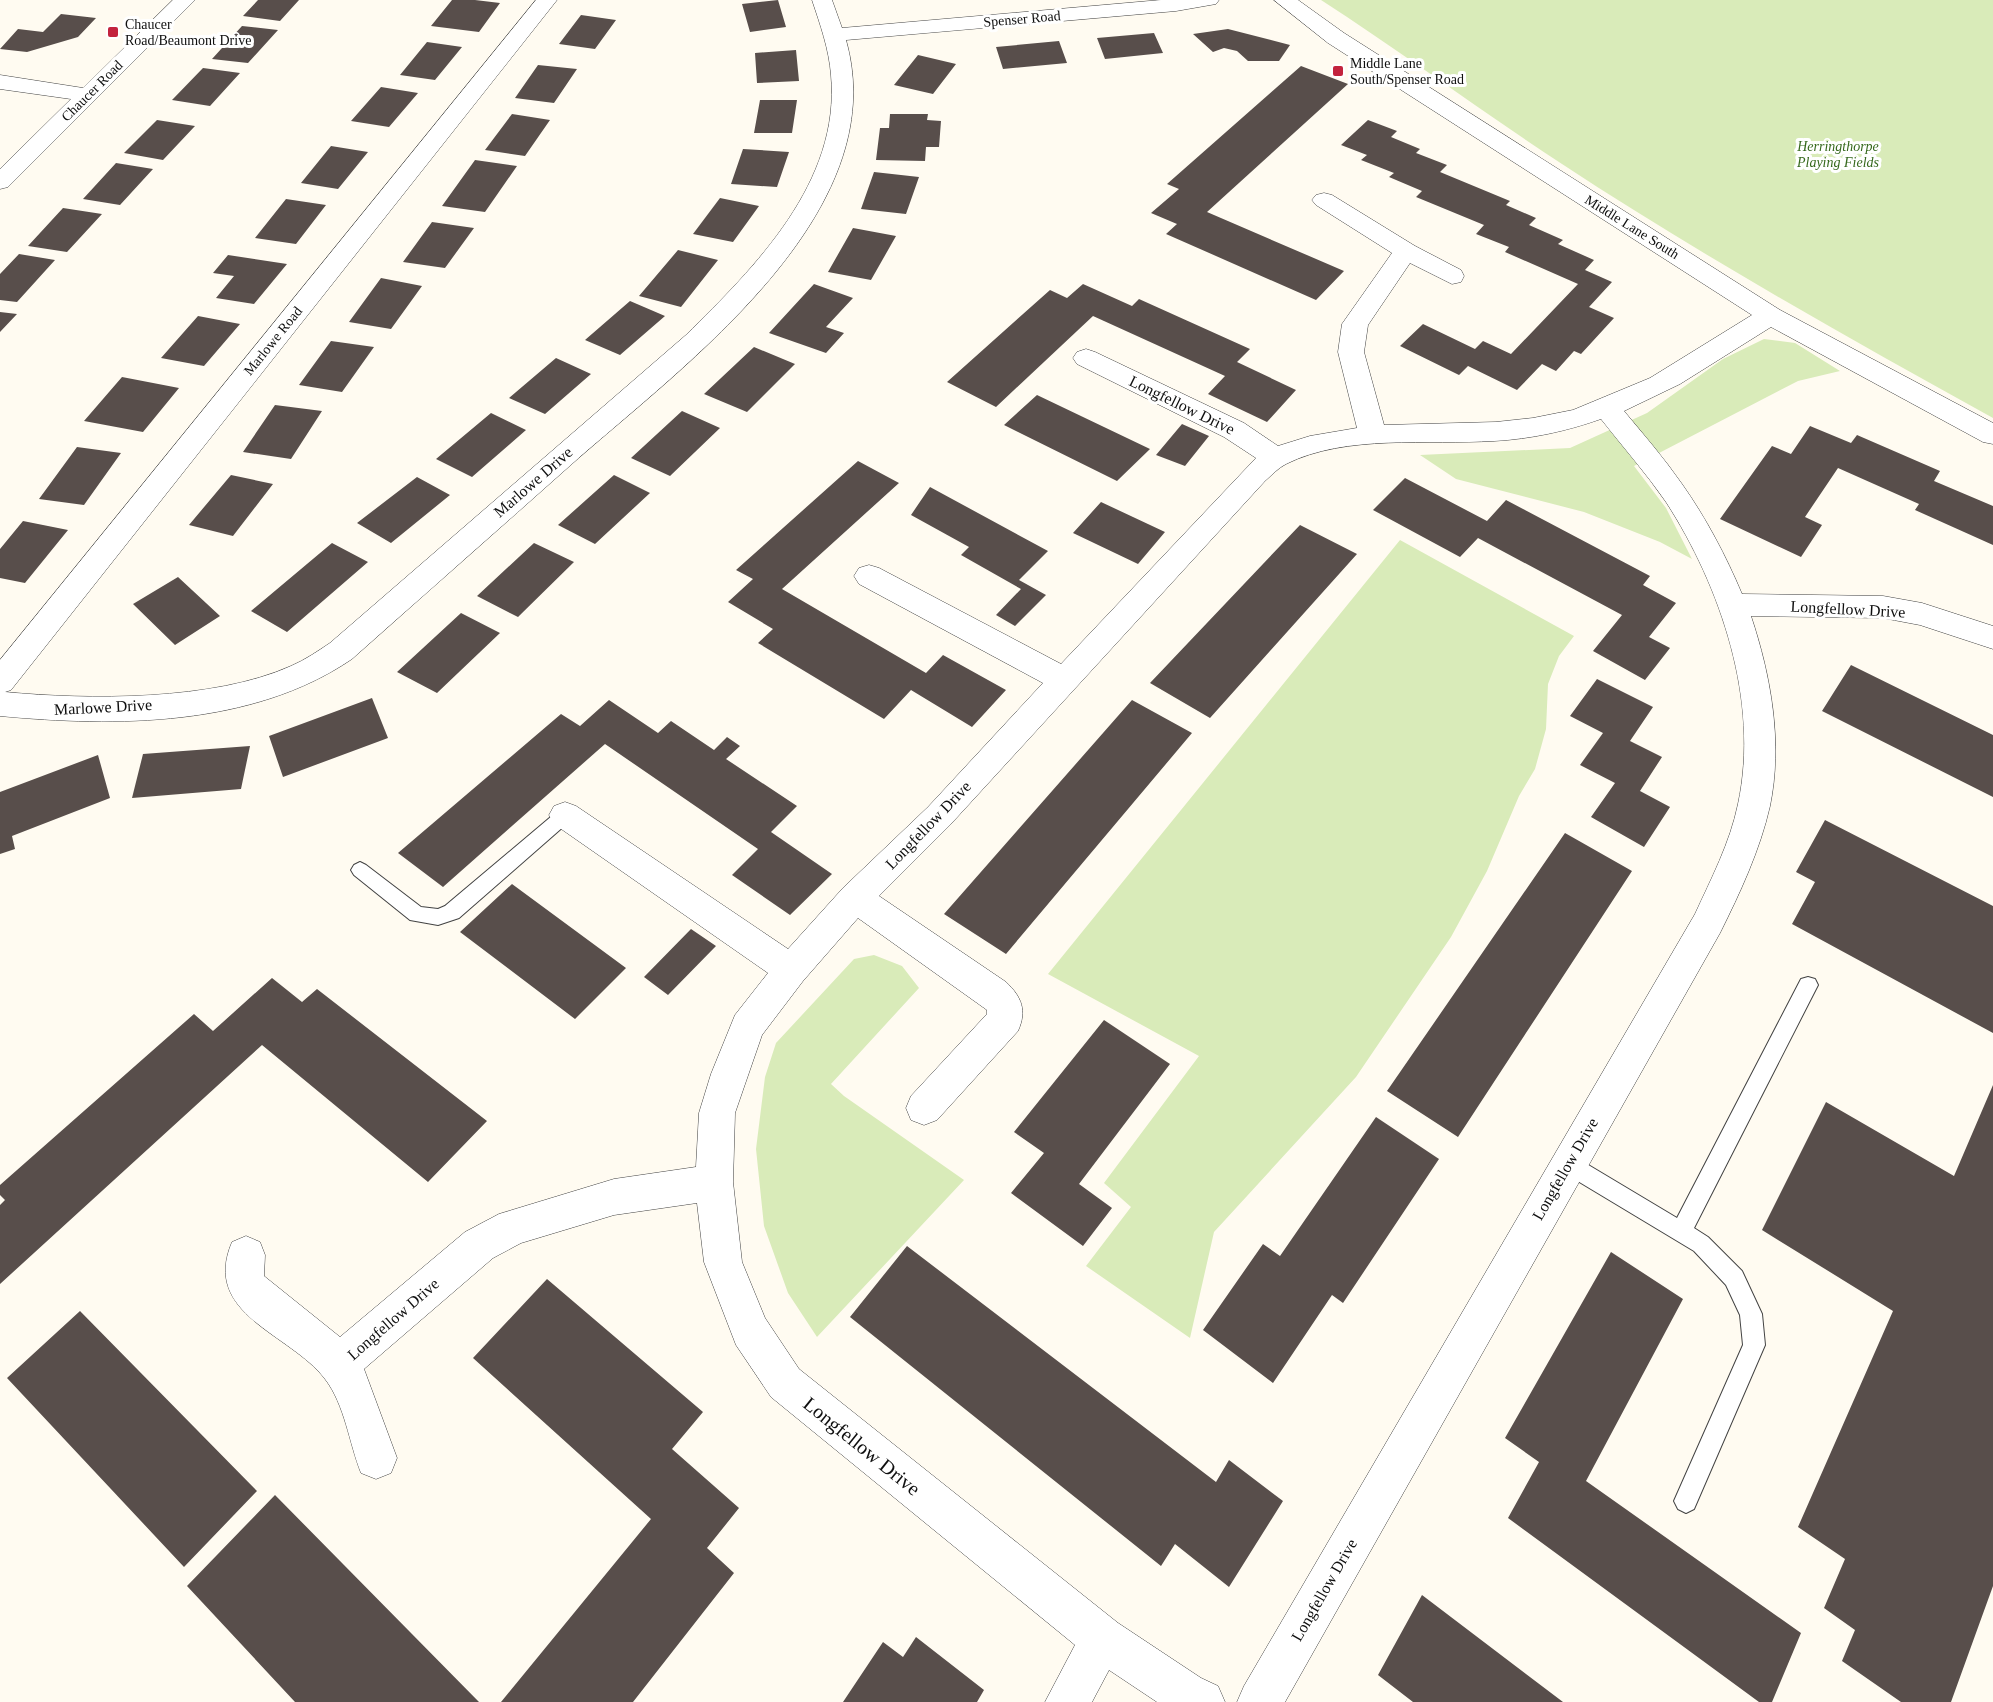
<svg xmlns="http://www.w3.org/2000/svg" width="1993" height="1702" font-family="Georgia,serif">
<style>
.green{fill:#d9ebb9}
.building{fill:#584e4b}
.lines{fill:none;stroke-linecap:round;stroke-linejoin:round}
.service-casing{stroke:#424242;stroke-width:2}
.minor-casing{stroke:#424242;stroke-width:1}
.service{fill:#fff;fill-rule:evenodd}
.minor{fill:#fff;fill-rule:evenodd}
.poi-dot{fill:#c3233e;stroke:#fff;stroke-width:2}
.labels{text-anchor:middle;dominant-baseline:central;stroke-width:6;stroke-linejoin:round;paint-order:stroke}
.far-street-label{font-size:14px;fill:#0f0f0f;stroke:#fff}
.far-poi-label{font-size:14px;fill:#0f0f0f;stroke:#fff;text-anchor:start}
.far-park-label{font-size:14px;font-style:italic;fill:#36691d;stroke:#fff}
.street-label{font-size:16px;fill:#0f0f0f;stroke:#fff}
.near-street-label{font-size:20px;fill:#0f0f0f;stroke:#fff}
</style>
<rect width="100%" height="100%" fill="#fffbf1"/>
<path class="green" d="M 1321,0 L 1993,0 L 1993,418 C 1847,337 1702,256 1562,164 C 1481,111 1403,53 1321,0 Z
M 1764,339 L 1795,343 L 1840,371 L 1798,381 L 1634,466 L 1666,508 L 1692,559 L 1660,542 L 1584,512 L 1456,479 L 1420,455 L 1570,448 L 1647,413 L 1723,359 Z
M 1400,540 L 1574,636 L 1559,656 L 1548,684 L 1546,729 L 1535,769 L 1519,796 L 1487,871 L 1451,937 L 1356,1077 L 1214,1232 L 1190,1338 L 1086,1266 L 1131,1207 L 1104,1183 L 1199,1056 L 1048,974 Z
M 874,955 L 902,966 L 919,988 L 831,1084 L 844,1096 L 964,1180 L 817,1337 L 788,1293 L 764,1226 L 756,1149 L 765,1077 L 776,1043 L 854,959 Z"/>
<path class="building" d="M 258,0 L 299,0 L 280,21 L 243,16 Z
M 452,0 L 475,0 L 500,3 L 479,32 L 431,26 Z
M 778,0 L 786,27 L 750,32 L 742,4 Z
M 61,14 L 96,18 L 78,37 L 27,52 L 0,49 L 18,29 L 43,32 Z
M 581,15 L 616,20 L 595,49 L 559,44 Z
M 242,26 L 278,30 L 248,63 L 212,59 Z
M 1228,29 L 1290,45 L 1279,61 L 1248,61 L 1237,51 L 1224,48 L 1213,52 L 1193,34 Z
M 1154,33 L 1163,53 L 1105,59 L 1097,38 Z
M 1059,41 L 1067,63 L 1003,69 L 996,47 Z
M 427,42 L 462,47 L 435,80 L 400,75 Z
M 796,50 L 799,81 L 757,83 L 755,53 Z
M 918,55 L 956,64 L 933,94 L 894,85 Z
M 538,65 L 577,69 L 554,103 L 515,98 Z
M 1301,66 L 1348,84 L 1207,212 L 1344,271 L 1316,300 L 1166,234 L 1177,224 L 1151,213 L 1179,189 L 1167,184 Z
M 203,68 L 240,73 L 210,106 L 172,100 Z
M 381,87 L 418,93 L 389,127 L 351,121 Z
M 760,100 L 797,100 L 792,133 L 754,133 Z
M 512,114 L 550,120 L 525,156 L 485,150 Z
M 890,114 L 928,114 L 927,120 L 941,121 L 939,147 L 926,147 L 925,161 L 876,160 L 880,128 L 889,128 Z
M 157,120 L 195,126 L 163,160 L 124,153 Z
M 1368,120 L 1397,131 L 1391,137 L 1420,149 L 1416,153 L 1447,165 L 1440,172 L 1510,201 L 1506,205 L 1536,218 L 1529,225 L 1563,240 L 1558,244 L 1594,260 L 1585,270 L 1612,282 L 1589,307 L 1614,318 L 1581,354 L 1574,351 L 1556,371 L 1542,364 L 1517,390 L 1468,366 L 1459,375 L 1400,346 L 1423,324 L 1475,349 L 1483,341 L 1511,354 L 1578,284 L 1505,252 L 1509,247 L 1476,234 L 1484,225 L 1416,197 L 1422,191 L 1389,177 L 1394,173 L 1361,160 L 1367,155 L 1341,145 Z
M 331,146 L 368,152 L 338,189 L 301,183 Z
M 743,149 L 789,152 L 777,187 L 731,184 Z
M 475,160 L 517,166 L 485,212 L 442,206 Z
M 116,163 L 153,169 L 120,205 L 83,199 Z
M 874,172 L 919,177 L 906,214 L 861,209 Z
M 720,198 L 759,206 L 733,242 L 693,234 Z
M 286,199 L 326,205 L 296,244 L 255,238 Z
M 63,208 L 102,214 L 67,252 L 28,246 Z
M 432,222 L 474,228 L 445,268 L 403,262 Z
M 853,228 L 896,236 L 871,280 L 828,272 Z
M 678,250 L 718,260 L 681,307 L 639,296 Z
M 19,254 L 55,260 L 17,302 L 0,300 L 0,274 Z
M 228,255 L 287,264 L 254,304 L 216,298 L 234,276 L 213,273 Z
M 381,278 L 422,286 L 391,329 L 349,322 Z
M 814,284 L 853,298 L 826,327 L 844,333 L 826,353 L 769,333 Z
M 1083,284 L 1132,306 L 1139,299 L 1250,349 L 1237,362 L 1296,390 L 1267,422 L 1208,394 L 1225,376 L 1093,316 L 996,407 L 947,382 L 1050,290 L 1067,298 Z
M 630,301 L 665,316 L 620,355 L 585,340 Z
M 0,312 L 17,314 L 0,332 Z
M 198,316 L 240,324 L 204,366 L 161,358 Z
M 331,341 L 374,347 L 342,392 L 299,385 Z
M 754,347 L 795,364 L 747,412 L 704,394 Z
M 556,358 L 591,374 L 545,414 L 509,398 Z
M 122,377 L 179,388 L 143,432 L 84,421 Z
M 1037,395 L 1150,449 L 1117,481 L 1004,425 Z
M 275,405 L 322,411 L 291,459 L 243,452 Z
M 682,411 L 720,428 L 670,476 L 631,458 Z
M 491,413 L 526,430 L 472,477 L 436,459 Z
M 1182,424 L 1209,436 L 1185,466 L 1156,455 Z
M 1810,426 L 1851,443 L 1857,435 L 1940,471 L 1934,481 L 1993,506 L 1993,545 L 1915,510 L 1919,504 L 1838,468 L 1805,517 L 1822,525 L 1801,557 L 1720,519 L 1772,446 L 1791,454 Z
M 77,447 L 121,453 L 84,505 L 39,499 Z
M 858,461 L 899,483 L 782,589 L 926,673 L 943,655 L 1006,690 L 972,727 L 911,690 L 884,719 L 758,643 L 773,629 L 728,602 L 753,579 L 736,570 Z
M 231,475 L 273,484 L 233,536 L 189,525 Z
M 614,475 L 650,493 L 595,544 L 558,525 Z
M 417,477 L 450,495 L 391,543 L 357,523 Z
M 1405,478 L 1487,521 L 1506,500 L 1650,576 L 1643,585 L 1676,603 L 1649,637 L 1670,648 L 1645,680 L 1593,651 L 1622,615 L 1478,538 L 1460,557 L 1373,510 Z
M 930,487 L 1048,551 L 1019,580 L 1046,595 L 1015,626 L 996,615 L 1021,589 L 961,555 L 969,547 L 911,515 Z
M 1101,502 L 1165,532 L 1138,564 L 1073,533 Z
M 23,521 L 68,530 L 25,583 L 0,578 L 0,549 Z
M 1300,525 L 1357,554 L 1210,718 L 1150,683 Z
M 332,543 L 368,562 L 287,632 L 251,611 Z
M 534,543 L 574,562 L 518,617 L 477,596 Z
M 178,577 L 220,616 L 175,645 L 133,604 Z
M 461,613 L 500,633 L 437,693 L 397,672 Z
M 1851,665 L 1993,735 L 1993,797 L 1822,711 Z
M 1597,679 L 1653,707 L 1630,741 L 1662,757 L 1640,791 L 1670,807 L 1644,847 L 1591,817 L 1615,783 L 1580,765 L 1603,733 L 1570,716 Z
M 372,698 L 388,738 L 283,777 L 269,736 Z
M 609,700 L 658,733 L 671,721 L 714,750 L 727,737 L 740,746 L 726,759 L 797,806 L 771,832 L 832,874 L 790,915 L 732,875 L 758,849 L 605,744 L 443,887 L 398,853 L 561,714 L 580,726 Z
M 1132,700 L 1192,733 L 1006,954 L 944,914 Z
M 250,746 L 241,789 L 132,798 L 143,754 Z
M 98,755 L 110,798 L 12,836 L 15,849 L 0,854 L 0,792 Z
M 1825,820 L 1993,906 L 1993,1033 L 1792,924 L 1815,882 L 1796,872 Z
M 1565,833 L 1632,871 L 1458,1137 L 1387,1091 Z
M 512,884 L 626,968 L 575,1019 L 460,932 Z
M 691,929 L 716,946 L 668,995 L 644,977 Z
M 272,978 L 302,1002 L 317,989 L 487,1121 L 428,1182 L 262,1045 L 0,1284 L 0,1205 L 5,1200 L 0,1195 L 0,1185 L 194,1014 L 213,1031 Z
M 1104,1020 L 1170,1064 L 1079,1184 L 1112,1208 L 1083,1246 L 1011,1193 L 1044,1153 L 1014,1132 Z
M 1993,1085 L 1993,1586 L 1951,1702 L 1901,1702 L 1842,1661 L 1855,1630 L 1824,1608 L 1845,1559 L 1798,1527 L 1893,1311 L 1762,1230 L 1826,1102 L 1954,1176 Z
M 1376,1117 L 1439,1159 L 1343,1303 L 1332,1295 L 1273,1383 L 1203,1330 L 1263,1244 L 1280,1256 Z
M 907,1246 L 1216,1482 L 1229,1460 L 1283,1501 L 1229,1587 L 1175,1544 L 1161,1566 L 850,1317 Z
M 1611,1252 L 1683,1299 L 1586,1481 L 1801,1633 L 1772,1702 L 1759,1702 L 1508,1518 L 1539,1462 L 1505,1438 Z
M 547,1279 L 703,1412 L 672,1449 L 739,1508 L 707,1548 L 734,1573 L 633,1702 L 501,1702 L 651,1519 L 473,1358 Z
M 80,1311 L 257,1491 L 184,1567 L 7,1378 Z
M 275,1495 L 479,1702 L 295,1702 L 187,1586 Z
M 1422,1595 L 1563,1702 L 1413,1702 L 1378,1675 Z
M 916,1637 L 984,1690 L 977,1702 L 843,1702 L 883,1642 L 903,1657 Z"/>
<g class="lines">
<g class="service-casing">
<path id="service" d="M 565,808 L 571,810 L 574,815 L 571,820 L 459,918 L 438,925 L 410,920 L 354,875 L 351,870 L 354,865 L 360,862 L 366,865 L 421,907 L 438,909 L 445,906 L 559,810 Z
M 1808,977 L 1815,979 L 1818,985 L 1694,1228 L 1708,1237 L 1742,1271 L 1762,1314 L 1765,1345 L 1694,1509 L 1686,1513 L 1678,1509 L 1674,1501 L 1743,1345 L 1740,1315 L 1726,1285 L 1694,1251 L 1561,1171 L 1558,1164 L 1561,1157 L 1568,1154 L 1575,1157 L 1677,1218 L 1801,979 Z"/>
</g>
<g class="minor-casing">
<path id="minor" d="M 173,0 L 195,0 L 8,187 L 0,189 L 0,169 L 71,99 L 0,89 L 0,75 L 83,88 Z
M 536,0 L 557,0 L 11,690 L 5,692 C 89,700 213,701 291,666 C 305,660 318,651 330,643 L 686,335 C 755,267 841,182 831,75 C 829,49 820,24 812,0 L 832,0 L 842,28 L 1161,0 L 1219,0 L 1216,4 L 1176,11 L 846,40 C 895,213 684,365 573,463 C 499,529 425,594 352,659 C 252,727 116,727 0,716 L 0,660 Z
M 1274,0 L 1298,0 L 1344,33 L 1780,310 L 1993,423 L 1993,444 L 1983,442 L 1771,327 L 1680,384 L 1624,411 C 1644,435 1664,458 1682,484 C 1706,518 1726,556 1742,594 L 1883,596 L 1922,603 L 1993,626 L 1993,649 L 1920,625 L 1883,618 L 1751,616 C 1771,676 1783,743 1770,806 C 1760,850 1740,893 1720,933 L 1285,1702 L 1237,1702 L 1244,1686 L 1695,914 C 1711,879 1730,843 1738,804 C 1760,702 1721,587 1666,502 C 1646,473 1623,447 1601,419 C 1567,431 1531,439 1494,441 C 1429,445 1346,434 1286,464 C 1278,468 1272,475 1265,481 L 950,825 L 879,896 L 1006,982 C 1022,997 1027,1011 1018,1031 L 937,1120 L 924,1125 L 911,1120 L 906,1108 L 911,1096 L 987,1014 L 987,1010 L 858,918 L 803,981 L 762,1035 L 735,1113 L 733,1182 L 742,1262 L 765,1318 L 799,1369 L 1118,1623 L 1201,1678 L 1218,1686 L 1225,1702 L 1157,1702 L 1109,1670 L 1092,1702 L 1045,1702 L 1075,1645 L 771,1397 L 736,1345 L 704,1262 L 697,1203 L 614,1215 L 521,1243 L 493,1258 L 364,1369 L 397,1458 L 391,1473 L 376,1479 L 361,1473 C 349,1443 345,1405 325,1379 C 290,1333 201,1315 232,1242 L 246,1236 L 260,1242 L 265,1255 L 264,1276 L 340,1337 L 465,1232 L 499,1214 L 614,1179 L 696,1167 L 699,1113 L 711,1074 L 735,1015 L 768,973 L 554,824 L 549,815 L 554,806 L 565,802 L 576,806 L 788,949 L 843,888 L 928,807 L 1043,683 L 859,584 L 854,576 L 859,568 L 869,565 L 879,568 L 1061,664 L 1256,458 L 1224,437 L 1077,364 L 1073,358 L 1077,352 L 1086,349 L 1095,352 L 1244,423 L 1278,446 L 1310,436 L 1357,428 L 1338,352 L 1342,324 L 1392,253 L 1316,205 L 1312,200 L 1316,195 L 1324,193 L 1332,195 L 1415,246 L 1461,270 L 1464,276 L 1461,282 L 1452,284 L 1410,263 L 1368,325 L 1364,352 L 1384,425 L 1496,422 L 1533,418 L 1573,410 L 1650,378 L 1752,315 L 1328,43 Z"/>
</g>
<use href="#service" class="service"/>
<use href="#minor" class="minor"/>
</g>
<g class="poi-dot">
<rect x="107" y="26" width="12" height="12" rx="3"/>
<rect x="1332" y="65" width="12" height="12" rx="3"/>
</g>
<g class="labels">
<g class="far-street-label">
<text transform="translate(1022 19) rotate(-5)">Spenser Road</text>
<text transform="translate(92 91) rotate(-45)">Chaucer Road</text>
<text transform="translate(1632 227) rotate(32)">Middle Lane South</text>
<text transform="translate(273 341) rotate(-51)">Marlowe Road</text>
</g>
<g class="far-poi-label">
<text x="125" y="24">Chaucer<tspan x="125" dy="16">Road/Beaumont Drive</tspan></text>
<text x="1350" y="63">Middle Lane<tspan x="1350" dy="16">South/Spenser Road</tspan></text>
</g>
<g class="far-park-label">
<text x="1838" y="146">Herringthorpe<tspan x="1838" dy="16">Playing Fields</tspan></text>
</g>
<g class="street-label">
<text transform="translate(1182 405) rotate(26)">Longfellow Drive</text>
<text transform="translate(533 482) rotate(-41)">Marlowe Drive</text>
<text transform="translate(1848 609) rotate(3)">Longfellow Drive</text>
<text transform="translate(103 707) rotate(-3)">Marlowe Drive</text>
<text transform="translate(928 825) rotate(-46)">Longfellow Drive</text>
<text transform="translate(1565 1169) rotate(-60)">Longfellow Drive</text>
<text transform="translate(393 1319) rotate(-41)">Longfellow Drive</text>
<text transform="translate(1324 1590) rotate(-60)">Longfellow Drive</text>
</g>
<g class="near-street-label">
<text transform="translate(862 1446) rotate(39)">Longfellow Drive</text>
</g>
</g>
</svg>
